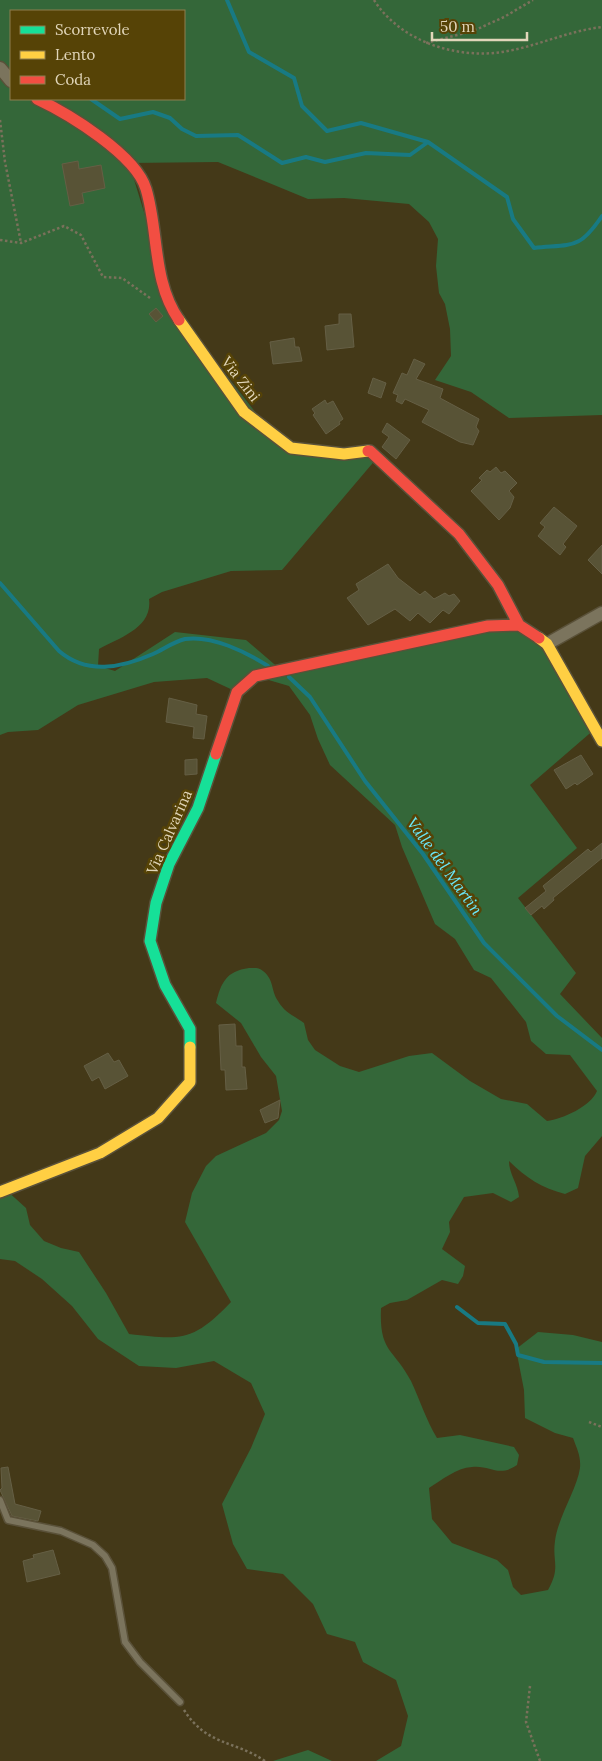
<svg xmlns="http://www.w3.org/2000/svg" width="602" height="1761" font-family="Lora,serif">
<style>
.green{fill:#346739;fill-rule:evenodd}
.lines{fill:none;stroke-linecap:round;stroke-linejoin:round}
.stream{stroke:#187a83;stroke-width:4}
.building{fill:#585336;stroke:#655f45}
.lane-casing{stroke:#5a5139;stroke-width:9}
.street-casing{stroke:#5a5139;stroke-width:15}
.fast-casing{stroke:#5a5139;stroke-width:14}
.slow-casing{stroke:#5a5139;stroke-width:14}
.jam-casing{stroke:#5a5139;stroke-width:14}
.path{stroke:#7a715b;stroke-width:2.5;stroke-dasharray:2.5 2.5;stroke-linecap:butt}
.lane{stroke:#7b745d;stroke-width:6}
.street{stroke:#7b745d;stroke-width:12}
.fast{stroke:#16e098;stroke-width:11}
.slow{stroke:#ffcf43;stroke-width:11}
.jam{stroke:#f24e42;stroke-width:11}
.labels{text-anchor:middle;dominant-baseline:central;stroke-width:5;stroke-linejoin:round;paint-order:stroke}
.street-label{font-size:15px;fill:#e1d6ba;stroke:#564306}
.water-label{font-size:16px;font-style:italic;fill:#69e8fb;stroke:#564306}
</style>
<rect width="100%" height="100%" fill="#443918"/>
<path class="green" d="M 0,0 L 602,0 L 602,415 L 509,418 L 471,392 L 435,380 L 451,356 L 450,329 L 445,304 L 439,293 L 436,266 L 438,239 L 429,222 L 409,204 L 344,198 L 308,199 L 218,162 L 129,163 L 173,307 L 278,441 L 377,458 L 282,570 L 231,571 L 162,592 L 149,599 C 153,628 119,638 99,649 L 98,666 L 115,671 L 175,632 L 246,640 L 281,670 L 519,625 L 547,644 L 596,728 L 530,785 L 577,848 L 518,898 L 576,973 L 560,994 L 602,1038 L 602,1136 L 585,1156 L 578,1188 L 565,1194 C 542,1188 526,1178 509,1161 C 509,1174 518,1184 519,1197 L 511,1202 L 493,1193 L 464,1197 L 449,1222 L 450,1232 L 442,1249 L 465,1266 L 463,1276 L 458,1284 L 442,1280 L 407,1300 L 390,1303 L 381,1308 C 379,1353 394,1348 411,1381 C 420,1400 426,1420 437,1438 L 460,1435 L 514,1447 L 519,1455 L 517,1465 C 498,1478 491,1465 472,1467 C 456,1468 442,1480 429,1488 L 432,1519 L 452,1543 L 497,1560 L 508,1570 L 513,1587 L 521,1595 L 548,1590 C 561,1567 552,1562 555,1541 C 558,1517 577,1489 580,1468 C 581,1456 577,1449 573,1438 L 555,1433 L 525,1418 L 524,1390 L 516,1349 L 538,1332 L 573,1335 L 602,1342 L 602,1761 L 376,1761 L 401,1746 L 408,1716 L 396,1680 L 363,1662 L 355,1642 L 327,1634 L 313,1604 L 283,1574 L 247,1569 L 233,1544 L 222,1504 L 251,1448 L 265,1414 L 251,1383 L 214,1361 L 176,1368 L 139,1366 L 98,1339 L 72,1306 L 42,1279 L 15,1261 L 0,1259 L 0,1192 L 5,1189 L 26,1208 L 30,1225 L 44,1241 L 61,1248 L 79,1252 L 106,1293 L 129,1334 C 181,1340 193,1342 231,1302 L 185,1222 L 192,1193 L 206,1166 L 216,1156 L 266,1133 L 279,1120 L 282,1111 L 276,1076 L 261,1057 L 241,1023 L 216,1003 C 221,983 226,971 249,968 C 254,968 259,967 263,971 C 274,979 271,991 278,1001 C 285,1013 293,1015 304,1023 L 308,1040 L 315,1050 L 340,1066 L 359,1072 L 409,1056 L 432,1053 L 470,1081 L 501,1099 L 527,1104 L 547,1121 C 563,1119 591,1106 597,1091 L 570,1055 L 546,1054 L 531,1041 L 526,1022 L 491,978 L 474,970 L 455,939 L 435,924 L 402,847 L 395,825 L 330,765 L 318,739 L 310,715 L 289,686 L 255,676 L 237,692 L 207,678 L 154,682 L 78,705 L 38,730 L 8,732 L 0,735 ZM 11,11 L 184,11 L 184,99 L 11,99 Z
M 308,1750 L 332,1761 L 273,1761 Z"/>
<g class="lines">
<path class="stream" d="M 227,0 L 249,52 L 294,78 L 302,106 L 327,131 L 361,123 L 428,142
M 91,99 L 120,119 L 153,112 L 170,118 L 182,129 L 196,136 L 238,135 L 282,163 L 306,157 L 325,162 L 366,153 L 410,155 L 428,142 L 507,197 L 513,219 L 534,248 C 573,244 579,250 602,216
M 0,583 L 59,651 C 87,675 121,668 153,654 C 164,649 173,642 185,639 C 212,635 246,652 268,666
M 289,677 L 310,697 L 365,781 L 423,854 L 484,943 L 557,1016 L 602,1050
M 457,1307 L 478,1323 L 505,1324 L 516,1344 L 518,1355 L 544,1362 L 602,1363"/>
</g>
<path class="building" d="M 78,161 L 79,169 L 101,165 L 105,188 L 82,193 L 84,203 L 70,206 L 62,164 Z
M 156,308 L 163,316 L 156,322 L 149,314 Z
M 339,314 L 351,314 L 354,347 L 327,350 L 325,326 L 339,324 Z
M 294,338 L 295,347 L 299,347 L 302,361 L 273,364 L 270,342 Z
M 414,359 L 425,364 L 416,379 L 443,389 L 440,398 L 479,419 L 476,427 L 479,431 L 473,445 L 460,442 L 422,422 L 429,410 L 405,399 L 402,404 L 396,401 L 398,395 L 393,393 L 402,373 L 407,375 Z
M 373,378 L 386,383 L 381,398 L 368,393 Z
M 325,400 L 327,404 L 333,401 L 343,419 L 339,422 L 340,424 L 326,434 L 313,415 L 315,413 L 312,409 Z
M 387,423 L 410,440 L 396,459 L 382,447 L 389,437 L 382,432 Z
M 496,467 L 501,473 L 505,471 L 517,483 L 509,491 L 514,497 L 510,508 L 499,520 L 471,491 L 482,480 L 479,478 L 487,470 L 490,472 Z
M 554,507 L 577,526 L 563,544 L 566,547 L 560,555 L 538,536 L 545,527 L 540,523 Z
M 602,545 L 602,574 L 588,560 Z
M 388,564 L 398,578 L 420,595 L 425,591 L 434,599 L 445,593 L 449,596 L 454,594 L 460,601 L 449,614 L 443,610 L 430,623 L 418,613 L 410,621 L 395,609 L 368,625 L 347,598 L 359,590 L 356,584 Z
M 169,698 L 197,705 L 196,714 L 207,716 L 204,739 L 193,738 L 194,727 L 166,722 Z
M 581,755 L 593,774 L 577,785 L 575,783 L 566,789 L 554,770 Z
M 197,759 L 197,774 L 185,775 L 185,760 Z
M 602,843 L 602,858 L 553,898 L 554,900 L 544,909 L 542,906 L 531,915 L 525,908 L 546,891 L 543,886 L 588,849 L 591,852 Z
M 235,1024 L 236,1046 L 242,1046 L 242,1067 L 245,1067 L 247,1089 L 226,1090 L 225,1070 L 221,1070 L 219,1025 Z
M 108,1053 L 114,1062 L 119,1060 L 128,1076 L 105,1089 L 99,1077 L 92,1081 L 84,1066 Z
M 280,1100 L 278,1118 L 265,1123 L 260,1110 Z
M 8,1467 L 15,1504 L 41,1511 L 38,1521 L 12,1516 L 0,1490 L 2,1488 L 1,1468 Z
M 53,1550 L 60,1574 L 27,1582 L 23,1561 L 34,1558 L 33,1555 Z"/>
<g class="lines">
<g class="lane-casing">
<path id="lane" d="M 0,1500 L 8,1520 L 61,1531 L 93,1545 L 105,1556 L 112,1568 L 125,1642 L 140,1662 L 180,1702"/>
</g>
<g class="street-casing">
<path id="street" d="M 0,68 L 11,81
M 547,644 L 602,613"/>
</g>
<g class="fast-casing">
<path id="fast" d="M 190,1047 L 190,1029 L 165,985 L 150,941 L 156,903 L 169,864 L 198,808 L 216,754"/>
</g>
<g class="slow-casing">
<path id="slow" d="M 179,320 L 244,412 L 291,448 L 344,454 L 368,451
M 539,638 L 547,644 L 602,741
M 0,1192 L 100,1153 L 158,1118 L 190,1082 L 190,1047"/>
</g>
<g class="jam-casing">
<path id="jam" d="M 37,99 C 69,114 136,155 146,189 C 159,232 152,281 179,320
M 368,451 L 370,451 L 459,534 L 498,585 L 519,625
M 216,754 L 237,692 L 255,676 L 488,626 L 519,625 L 539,638"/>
</g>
<path class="path" d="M 374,0 C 400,41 455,59 502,52 C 536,47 567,31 602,27
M 426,43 L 473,31 L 504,17 L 533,0
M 0,120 L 5,162 L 21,243
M 0,240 L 21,243 L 64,226 L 81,235 L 103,277 L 122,278 L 150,298
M 589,1422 L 602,1427
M 530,1686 L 526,1722 L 540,1761
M 184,1710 C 207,1746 234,1740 265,1761"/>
<use href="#lane" class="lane"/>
<use href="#street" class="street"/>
<use href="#fast" class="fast"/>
<use href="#slow" class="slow"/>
<use href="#jam" class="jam"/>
</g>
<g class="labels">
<g class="street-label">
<text transform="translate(241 379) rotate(52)">Via Zini</text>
<text transform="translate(169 832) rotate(-66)">Via Calvarina</text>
</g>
<g class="water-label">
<text transform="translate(445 866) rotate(54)">Valle del Martin</text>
</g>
</g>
<rect x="10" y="10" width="175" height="90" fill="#564306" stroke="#8e7e4e"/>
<rect x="20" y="26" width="25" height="8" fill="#16e098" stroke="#8e7e4e"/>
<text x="55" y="35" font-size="15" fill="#e1d6ba">Scorrevole</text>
<rect x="20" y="51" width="25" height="8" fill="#ffcf43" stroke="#8e7e4e"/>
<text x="55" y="60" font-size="15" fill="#e1d6ba">Lento</text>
<rect x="20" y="76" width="25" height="8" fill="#f24e42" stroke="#8e7e4e"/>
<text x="55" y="85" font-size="15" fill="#e1d6ba">Coda</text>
<path d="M432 32v8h95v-8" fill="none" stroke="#e1d6ba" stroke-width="2.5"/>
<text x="440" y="32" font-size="15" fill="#e1d6ba" stroke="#564306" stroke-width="4" paint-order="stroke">50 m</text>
</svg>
